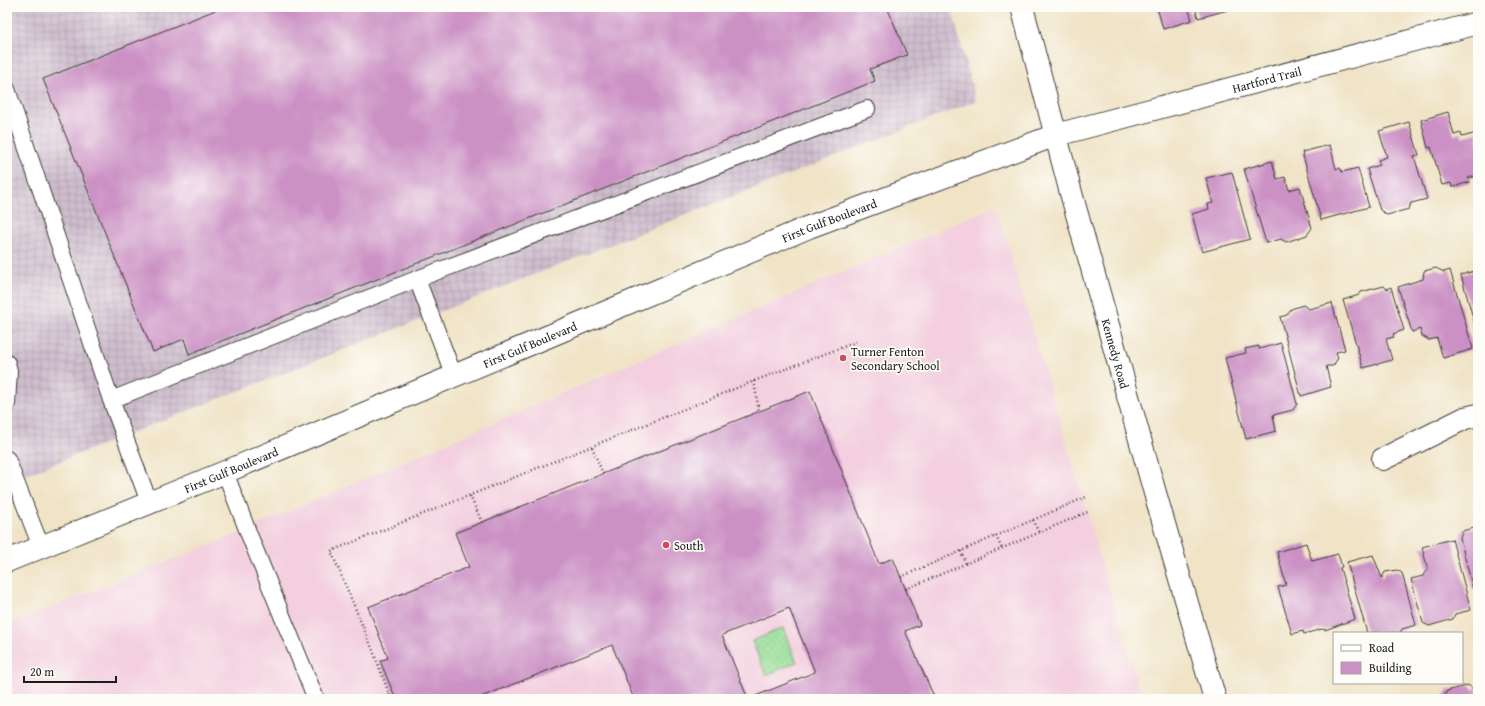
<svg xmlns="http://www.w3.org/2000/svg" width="1485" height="706" font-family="'Gentium Book Plus',serif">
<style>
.built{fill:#f3cfdf}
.industrial{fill:url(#industrial-grid)}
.park{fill:url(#park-dots);stroke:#597d5a}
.building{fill:#cb90c4}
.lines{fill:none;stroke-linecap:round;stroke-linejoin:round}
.service-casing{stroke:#3c3a36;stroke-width:18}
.minor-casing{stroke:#3c3a36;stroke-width:24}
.tertiary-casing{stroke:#3c3a36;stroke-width:24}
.secondary-casing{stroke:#3c3a36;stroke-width:24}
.path{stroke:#3c3a36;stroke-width:2.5;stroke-dasharray:1 3;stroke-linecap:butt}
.service{stroke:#fff;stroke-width:16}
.minor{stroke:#fff;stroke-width:22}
.tertiary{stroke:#fff;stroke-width:22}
.secondary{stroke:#fff;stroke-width:22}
.poi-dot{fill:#d1495b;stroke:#fdfcf7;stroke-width:1.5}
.labels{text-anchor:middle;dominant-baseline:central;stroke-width:3.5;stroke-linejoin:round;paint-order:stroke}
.street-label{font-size:12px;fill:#1c1c1c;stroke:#fdfcf7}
.poi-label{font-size:12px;fill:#1c1c1c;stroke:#fdfcf7;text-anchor:start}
</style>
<defs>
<pattern id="industrial-grid" width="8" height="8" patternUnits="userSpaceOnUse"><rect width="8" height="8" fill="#cfbdce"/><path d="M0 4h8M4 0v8" fill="none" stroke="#b1a2b0"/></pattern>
<pattern id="park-dots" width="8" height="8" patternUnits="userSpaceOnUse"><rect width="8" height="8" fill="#96de98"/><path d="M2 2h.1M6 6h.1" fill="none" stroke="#81be82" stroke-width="1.8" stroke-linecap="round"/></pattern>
</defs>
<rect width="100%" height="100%" fill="#fdfcf7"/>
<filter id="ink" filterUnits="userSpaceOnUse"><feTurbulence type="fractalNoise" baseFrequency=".025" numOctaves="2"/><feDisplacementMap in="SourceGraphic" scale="8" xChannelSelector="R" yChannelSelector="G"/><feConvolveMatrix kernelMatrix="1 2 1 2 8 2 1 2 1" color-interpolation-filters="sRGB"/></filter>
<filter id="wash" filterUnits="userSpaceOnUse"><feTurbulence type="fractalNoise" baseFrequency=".012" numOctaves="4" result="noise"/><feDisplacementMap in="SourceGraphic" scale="16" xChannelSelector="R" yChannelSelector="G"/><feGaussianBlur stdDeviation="0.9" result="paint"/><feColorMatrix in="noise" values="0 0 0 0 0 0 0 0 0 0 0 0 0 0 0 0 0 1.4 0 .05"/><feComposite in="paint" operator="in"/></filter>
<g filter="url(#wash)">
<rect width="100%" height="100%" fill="#f0e3c6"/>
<path class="built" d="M 996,206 L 1142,699 L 7,699 L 7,625 L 232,536 Z"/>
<path class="industrial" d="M 7,7 L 951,7 L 976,101 L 7,482 Z"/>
<path class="park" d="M 783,628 L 797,662 L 766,675 L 752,641 Z"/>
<g id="blocks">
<path class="building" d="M 223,7 L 887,7 L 907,55 L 870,69 L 875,81 L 189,354 L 184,339 L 153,352 L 43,79 Z
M 1157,7 L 1188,7 L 1192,20 L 1163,29 Z
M 1195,7 L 1227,7 L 1228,10 L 1198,18 Z
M 1448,112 L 1454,135 L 1461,133 L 1462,137 L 1477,133 L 1478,138 L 1478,175 L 1468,178 L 1470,182 L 1452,187 L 1451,183 L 1442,185 L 1431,147 L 1428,148 L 1421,120 Z
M 1409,122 L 1419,155 L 1414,156 L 1427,199 L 1411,203 L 1409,209 L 1387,215 L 1380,210 L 1367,169 L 1380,165 L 1378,160 L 1387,157 L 1379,131 Z
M 1330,145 L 1336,169 L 1340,168 L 1342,172 L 1358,168 L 1369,207 L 1321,220 L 1302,152 Z
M 1272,161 L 1277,179 L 1285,177 L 1289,190 L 1300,187 L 1312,228 L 1307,235 L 1286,242 L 1281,239 L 1266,243 L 1244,169 Z
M 1232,172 L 1250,239 L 1202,252 L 1192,214 L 1209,209 L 1208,204 L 1213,203 L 1206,178 Z
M 1436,268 L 1444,272 L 1450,270 L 1473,349 L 1443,358 L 1437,338 L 1429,340 L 1422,336 L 1420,329 L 1412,332 L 1398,287 L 1423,279 L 1424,271 Z
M 1478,270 L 1478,336 L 1461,275 Z
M 1384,286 L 1387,289 L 1391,287 L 1404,330 L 1393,334 L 1394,337 L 1386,339 L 1392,360 L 1363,368 L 1343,300 L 1359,295 L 1361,292 Z
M 1332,303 L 1345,350 L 1336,352 L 1338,358 L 1333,366 L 1326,366 L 1331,387 L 1301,396 L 1280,317 L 1287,315 L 1291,309 L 1303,305 L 1309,309 Z
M 1281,343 L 1297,404 L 1293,410 L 1273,415 L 1276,431 L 1246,439 L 1225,358 L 1246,353 L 1245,349 L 1259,346 L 1259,349 Z
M 810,391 L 879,564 L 893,558 L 920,625 L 905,631 L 935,699 L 748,699 L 815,672 L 789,608 L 722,635 L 748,699 L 634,699 L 612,645 L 476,699 L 396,699 L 380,661 L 388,658 L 368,607 L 469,567 L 455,533 Z
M 1478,527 L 1478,588 L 1473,589 L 1460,538 L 1462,531 Z
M 1452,539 L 1471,610 L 1455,614 L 1453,619 L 1429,626 L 1423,623 L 1411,579 L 1423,576 L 1425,572 L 1428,570 L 1422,547 Z
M 1306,543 L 1312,561 L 1338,554 L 1342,567 L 1340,568 L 1355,619 L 1325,630 L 1322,629 L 1304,634 L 1303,631 L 1292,634 L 1278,587 L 1286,585 L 1277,552 Z
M 1373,555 L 1382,578 L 1385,572 L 1397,570 L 1402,573 L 1416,625 L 1402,629 L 1400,633 L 1367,633 L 1347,562 Z
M 1468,685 L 1473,689 L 1478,688 L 1478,699 L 1443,699 L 1447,691 Z"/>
</g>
</g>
<g filter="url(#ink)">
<use href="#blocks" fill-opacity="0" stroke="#3c3a36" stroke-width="1"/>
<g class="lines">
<g class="service-casing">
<path id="service" d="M 7,89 L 111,400
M 417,279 L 454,376
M 7,363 L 9,371 L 7,404
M 7,459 L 41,547
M 225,472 L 250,537 L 316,699
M 149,502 L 111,400 L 417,279 L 867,109"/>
</g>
<g class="minor-casing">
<g id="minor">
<path id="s1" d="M 1056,135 L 1478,23"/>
<path d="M 1383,459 L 1465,418 L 1478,415"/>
</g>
</g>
<g class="tertiary-casing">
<g id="tertiary">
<path id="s2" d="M 7,561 L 225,472 L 809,227 L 1056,135"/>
</g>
</g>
<g class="secondary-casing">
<g id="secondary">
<path id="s3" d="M 1022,7 L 1071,193 L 1155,493 L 1215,699"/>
</g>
</g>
<path class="path" d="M 754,381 L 759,412
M 592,447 L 603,474
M 470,496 L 482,522
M 1033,520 L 1039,533
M 996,536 L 1002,549
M 961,551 L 966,564
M 901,577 L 1086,497
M 906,589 L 1090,511
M 391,699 L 372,648 L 331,551 L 754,381 L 856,342"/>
<use href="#service" class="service"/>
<use href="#minor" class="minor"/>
<use href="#tertiary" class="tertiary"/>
<use href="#secondary" class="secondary"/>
</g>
</g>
<g class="poi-dot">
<circle cx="843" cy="358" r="4"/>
<circle cx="666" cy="545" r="4"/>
</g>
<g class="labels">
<g class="street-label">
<text stroke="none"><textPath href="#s1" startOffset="218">Hartford Trail</textPath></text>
<text stroke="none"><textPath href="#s2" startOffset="890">First Gulf Boulevard</textPath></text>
<text stroke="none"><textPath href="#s2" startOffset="566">First Gulf Boulevard</textPath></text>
<text stroke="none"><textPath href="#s3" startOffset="359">Kennedy Road</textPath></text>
<text stroke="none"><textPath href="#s2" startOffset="242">First Gulf Boulevard</textPath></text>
</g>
<g class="poi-label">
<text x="851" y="351">Turner Fenton<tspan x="851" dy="14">Secondary School</tspan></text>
<text x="674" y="545">South</text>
</g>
</g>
<rect width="1485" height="706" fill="none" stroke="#fdfcf7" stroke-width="24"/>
<rect x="1333" y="632" width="130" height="52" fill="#fdfcf7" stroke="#a3a29f"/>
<rect x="1341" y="645" width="20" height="6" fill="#ffffff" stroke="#a3a29f"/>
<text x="1369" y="652" font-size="12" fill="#1c1c1c">Road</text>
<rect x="1341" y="662" width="20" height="12" fill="#cb90c4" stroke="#a3a29f"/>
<text x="1369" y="672" font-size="12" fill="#1c1c1c">Building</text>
<path d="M24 676v6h92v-6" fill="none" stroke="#1c1c1c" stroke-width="2"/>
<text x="30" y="676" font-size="12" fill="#1c1c1c" stroke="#fdfcf7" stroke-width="3" paint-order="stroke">20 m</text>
</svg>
